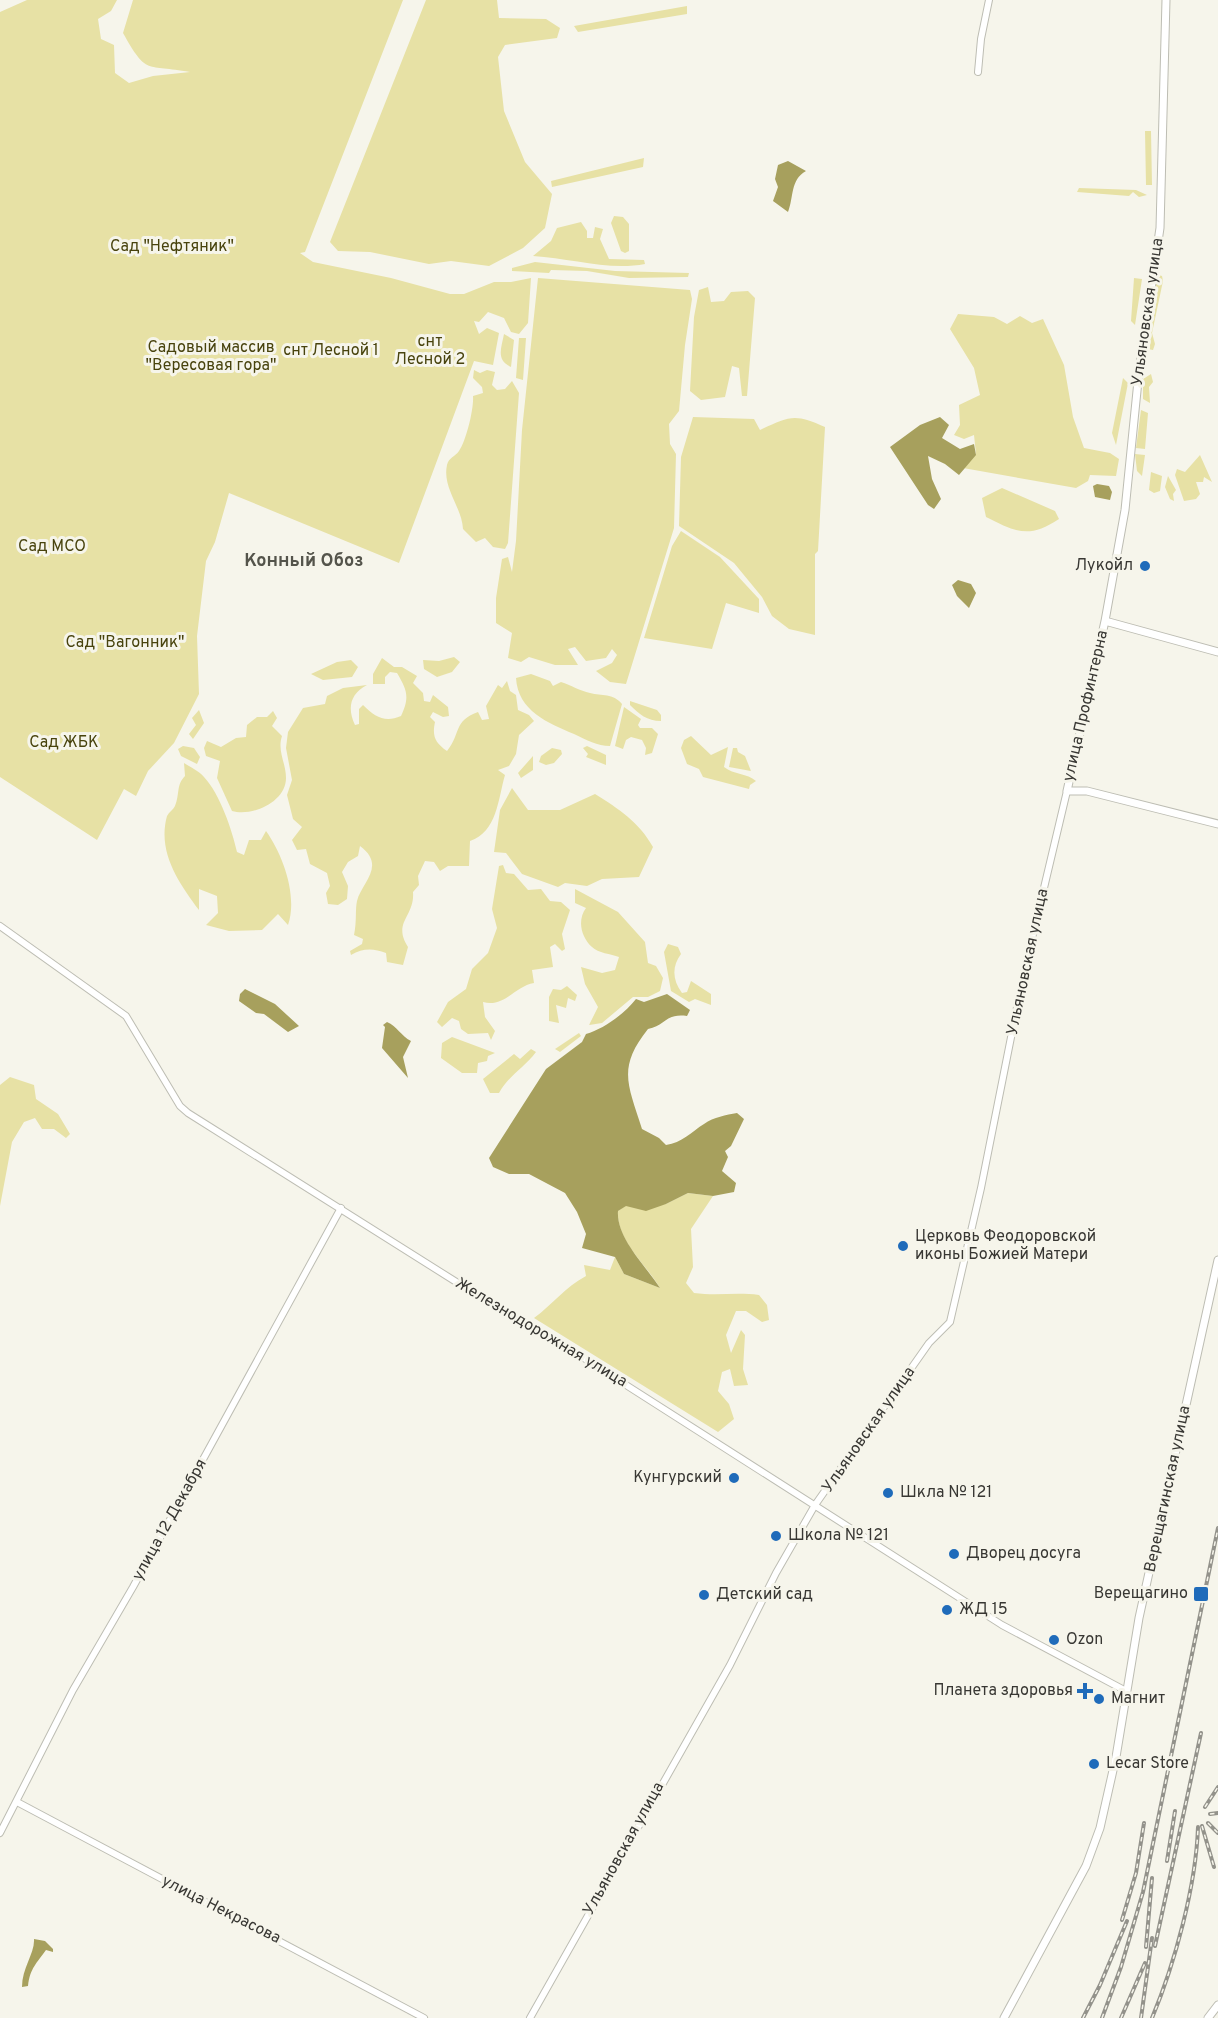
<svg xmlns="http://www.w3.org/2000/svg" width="1218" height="2018" font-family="Overpass,sans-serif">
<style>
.green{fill:#e7e1a5}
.water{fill:#a7a05d}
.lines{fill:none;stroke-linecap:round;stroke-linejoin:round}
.tertiary-casing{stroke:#bdbdb3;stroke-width:8}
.secondary-casing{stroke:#bdbdb3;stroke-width:9}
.tertiary{stroke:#fff;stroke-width:6}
.secondary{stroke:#fff;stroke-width:7}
.rail-casing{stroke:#93928b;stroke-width:4}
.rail{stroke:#f6f5eb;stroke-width:1.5;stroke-dasharray:4.5;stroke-linecap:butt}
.poi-dot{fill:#1f6bba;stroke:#f6f5eb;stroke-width:2}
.labels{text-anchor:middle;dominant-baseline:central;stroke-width:6;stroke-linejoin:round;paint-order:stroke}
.park-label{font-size:16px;fill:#48430d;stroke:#f6f5eb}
.street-label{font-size:16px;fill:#383733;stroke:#f6f5eb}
.poi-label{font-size:16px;fill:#383733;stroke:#f6f5eb;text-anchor:start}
.neighbourhood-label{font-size:18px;font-weight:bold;fill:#54544b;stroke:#f6f5eb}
</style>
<rect width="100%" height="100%" fill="#f6f5eb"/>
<path class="green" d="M 27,0 L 117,0 L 111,11 L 98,19 L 101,39 L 114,45 L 115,73 L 129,83 L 153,76 L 190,72 C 146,64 147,76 123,33 L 133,0 L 403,0 L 305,252 L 300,253 L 313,262 L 391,278 L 450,294 L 464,294 L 494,282 L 511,282 L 531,278 L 528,323 L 519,334 L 511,332 L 504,318 L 488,312 L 479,322 L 474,321 L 479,334 L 487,328 L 499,333 L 493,365 L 474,361 L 399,563 L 229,493 L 215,542 L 206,561 L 197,636 L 199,694 L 174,743 L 148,771 L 136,796 L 124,789 L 97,840 L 0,777 L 0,12 Z
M 426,0 L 497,0 L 499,18 L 546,19 L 560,28 L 557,38 L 505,45 L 498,57 L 504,111 L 525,162 L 552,194 L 545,228 L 523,248 L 489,266 L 451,261 L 429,264 L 370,252 L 338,251 L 330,242 Z
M 687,6 L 687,14 L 578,32 L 574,26 Z
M 1145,131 L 1151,131 L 1152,185 L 1146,185 Z
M 644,158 L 643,167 L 552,187 L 551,181 Z
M 1079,188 L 1136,190 L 1147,195 L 1139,197 L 1133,192 L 1129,196 L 1077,192 Z
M 614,216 L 623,217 L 629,224 L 629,251 L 625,253 L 621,251 L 611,223 Z
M 581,222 L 587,231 L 587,238 L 593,238 L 595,227 L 603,229 L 600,239 L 609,259 L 644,260 L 645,264 C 609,271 570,258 533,256 L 551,241 L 557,228 Z
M 535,262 L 615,271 L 689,273 L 688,277 L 629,278 L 587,271 L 551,270 L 549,273 L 512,271 L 512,268 Z
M 1156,274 L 1162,276 L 1163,281 L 1152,333 L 1155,344 L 1153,350 L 1148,349 Z
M 538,278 L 690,290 L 692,299 L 685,345 L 679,411 L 669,424 L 670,444 L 676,454 L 674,528 L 626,684 L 610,682 L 596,671 L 612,663 L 617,655 L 612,649 L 606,658 L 586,661 L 575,647 L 568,649 L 578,665 L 555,665 L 529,657 L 521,662 L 508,658 L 512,633 L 496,623 L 496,598 L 502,559 L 508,557 L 512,572 L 516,541 L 522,430 Z
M 1134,278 L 1142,279 L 1135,325 L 1131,321 Z
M 708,287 L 711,302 L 724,301 L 731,292 L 748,291 L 755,298 L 747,396 L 742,396 L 739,368 L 732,366 L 725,397 L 701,400 L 690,391 L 694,317 L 699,290 Z
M 958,314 L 994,317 L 1007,324 L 1020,316 L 1032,323 L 1043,319 L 1064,365 L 1073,417 L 1084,448 L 1110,453 L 1119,459 L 1116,476 L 1090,475 L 1088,481 L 1076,488 L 963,468 L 976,454 L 974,435 L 964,439 L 954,435 L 960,425 L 959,405 L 980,395 L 974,368 L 950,329 Z
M 504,334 L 514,340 L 511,367 C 496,360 501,349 504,334 Z
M 519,338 L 526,338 L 523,380 L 516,378 Z
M 474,370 L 480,373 L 487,370 L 495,372 L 492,385 L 497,390 L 505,389 L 512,381 L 519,393 L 508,543 L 505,549 L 493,547 L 485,538 L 476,542 L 463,529 C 462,507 442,488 447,465 C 449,457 455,457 459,451 C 466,441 474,409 473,396 L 483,393 L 482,387 L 473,378 Z
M 1151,374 L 1153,382 L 1149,387 L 1150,403 L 1143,399 L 1143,379 Z
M 1123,378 L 1128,383 L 1116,445 L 1112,433 Z
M 1141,410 L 1148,413 L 1145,449 L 1136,448 Z
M 693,417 L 754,419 L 760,430 C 789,416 795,413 825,427 L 818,551 L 815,554 L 815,635 L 789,629 L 772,616 L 762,597 L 734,563 L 679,526 L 681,457 Z
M 1135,454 L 1145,455 L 1142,476 L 1137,471 Z
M 1200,455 L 1212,482 L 1204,477 L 1203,482 L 1196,482 L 1200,494 L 1196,499 L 1184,501 L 1175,475 L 1177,469 L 1185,472 Z
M 1151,472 L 1162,476 L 1160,491 L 1154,493 L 1149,490 Z
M 1168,476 L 1176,490 L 1173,494 L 1174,501 L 1170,499 L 1165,487 Z
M 1002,488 L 1055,511 L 1059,519 C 1029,539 1016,532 986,517 L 982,498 Z
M 681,531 L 720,557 L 759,599 L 759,613 L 726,603 L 712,649 L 644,638 L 672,546 Z
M 454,657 L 460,662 L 452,672 L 437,677 L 424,669 L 423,660 L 439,661 Z
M 382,658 L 394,667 L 402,667 L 417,676 L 413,683 L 423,693 L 424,701 L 430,702 L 433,695 L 448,707 L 449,716 L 443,717 L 433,712 L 430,717 L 435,722 C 432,736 435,743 447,751 C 461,734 453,721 478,712 L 482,720 L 489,719 L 486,706 L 498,685 L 502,688 L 507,681 L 510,691 L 516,695 L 518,710 L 529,715 L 534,721 L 519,735 L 516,754 L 509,766 L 498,770 L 505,775 C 498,799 497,832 470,841 L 469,866 L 448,866 L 440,871 L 434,862 L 425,861 L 418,876 L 419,885 L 413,892 C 415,917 392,922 408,947 L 403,965 L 387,962 L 386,953 C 373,948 363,948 351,955 L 350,951 L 362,944 L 363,939 L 354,935 C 357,921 355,910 357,901 C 361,883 387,866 360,846 L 358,856 L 348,862 L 342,872 L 348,886 L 347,899 L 338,905 L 328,904 L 326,893 L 330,886 L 327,873 L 310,864 L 306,849 L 297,850 L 292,840 L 302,827 L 293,819 L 287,795 L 292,780 L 286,748 L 288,732 L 303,708 L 325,704 L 327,696 L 343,688 L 367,685 C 350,694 347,708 355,725 L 359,724 L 359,709 L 363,705 C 375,717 385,723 401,716 C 410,697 407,690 397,673 L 390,672 L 385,677 L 385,684 L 373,684 L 373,674 Z
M 351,660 L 358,667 L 352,677 L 323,680 L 311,674 L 337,662 Z
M 531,674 L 550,681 L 553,686 L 561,682 C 571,685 580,691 590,693 C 602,696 613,693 622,704 L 610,746 C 597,746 587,740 574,734 C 548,723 518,711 516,678 Z
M 630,701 L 657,710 L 661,715 L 661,721 C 647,721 639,714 630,705 Z
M 624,707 L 641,719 L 638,725 L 640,728 L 652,728 L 658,734 L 652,753 L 645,755 L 646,748 L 642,740 L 631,737 L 626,740 L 623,749 L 615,746 Z
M 199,710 L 204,723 L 193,739 L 189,734 L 196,725 L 192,718 Z
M 273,711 L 277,718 L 272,726 L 282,736 C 277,751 286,763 286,778 C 286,802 252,817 232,811 L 217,778 L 220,761 L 206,756 L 204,748 L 207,741 L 221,747 L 236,738 L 246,737 L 247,725 L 257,717 L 267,717 Z
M 691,736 L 711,755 L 728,747 L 724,767 C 734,775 747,773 756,781 L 750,785 L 749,789 L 703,777 L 699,769 L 687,764 L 681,748 L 684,740 Z
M 183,746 L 194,748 L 200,757 L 197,764 L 181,756 L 178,749 Z
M 587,746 L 606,755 L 606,765 L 586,757 L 588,754 L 583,748 Z
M 552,748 L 561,750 L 562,754 L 554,763 L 546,765 L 539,762 L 541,756 Z
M 733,748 L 737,748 L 738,752 L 745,756 L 751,771 L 729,767 Z
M 533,756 L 533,770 L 521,778 L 518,773 Z
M 184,763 C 190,767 199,771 204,777 C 220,794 232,830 237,852 L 244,855 L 249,840 L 261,840 L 266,831 C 283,855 298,896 288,925 L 278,914 L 262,930 L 229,931 L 206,925 L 218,913 L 217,896 L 199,889 L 199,910 C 179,883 157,852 167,816 C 169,812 173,810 175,806 C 180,794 176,785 185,776 Z
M 512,788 L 528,810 L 560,810 L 595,794 C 619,809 639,822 653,847 L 639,877 L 602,879 L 587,886 L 565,883 L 558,887 L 522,874 L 506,853 L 494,852 L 500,810 Z
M 503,865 L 506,873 L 514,874 L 528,890 L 541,889 L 550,901 L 561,902 L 570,910 L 562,934 L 565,949 L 562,951 L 555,944 L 550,947 L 553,967 L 532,970 L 534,983 C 515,986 504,1008 483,1002 L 485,1017 L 495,1031 L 491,1040 L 488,1033 L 468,1034 L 461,1029 L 459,1021 L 452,1018 L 442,1027 L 437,1022 L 448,1002 L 466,989 L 472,969 L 488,953 L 497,928 L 492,909 L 499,866 Z
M 575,889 L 618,912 L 645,942 L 648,963 L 656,966 L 663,978 L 660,991 L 648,997 L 633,997 L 602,1023 L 589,1025 L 598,1007 L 585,984 L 581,967 L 602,973 L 615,970 L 619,957 C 611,954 598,953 592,947 C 581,937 577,920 586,908 L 575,903 Z
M 668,944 L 678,947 L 681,954 C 672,966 672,980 682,993 L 687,992 L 691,981 L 711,994 L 711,1005 L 695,999 L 689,1002 L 671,991 L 664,952 Z
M 567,986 L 577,995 L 575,1001 L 568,998 L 566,1008 L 556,1005 L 559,1023 L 549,1021 L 549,997 L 553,989 L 561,990 Z
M 579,1033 L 581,1036 L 560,1052 L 555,1049 Z
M 452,1037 L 495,1053 L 488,1056 L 487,1061 L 478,1063 L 477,1073 L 462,1073 L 441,1058 L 442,1043 Z
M 531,1049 L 536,1052 C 524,1068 509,1075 499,1093 L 490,1093 L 483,1079 L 514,1054 L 520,1059 Z
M 10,1077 L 34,1085 L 36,1099 L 58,1114 L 70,1134 L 66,1138 L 54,1129 L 42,1129 L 35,1118 L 24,1122 L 12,1142 L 0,1206 L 0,1085 Z
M 688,1193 L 713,1196 L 691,1229 L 693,1267 L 686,1283 L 694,1293 C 717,1296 737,1292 759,1295 L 767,1305 L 769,1320 L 762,1322 L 746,1311 L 736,1311 L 726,1335 L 731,1353 L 741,1330 L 745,1335 L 743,1369 L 748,1385 L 734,1386 L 730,1369 L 722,1372 L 718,1391 L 729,1404 L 734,1419 L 718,1432 L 534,1318 C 553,1304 565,1287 586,1276 L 584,1265 L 610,1270 L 615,1257 L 624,1274 L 660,1288 C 646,1264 616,1240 618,1211 L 625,1206 L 666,1204 Z"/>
<path class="water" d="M 788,161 L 806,171 C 790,180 794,197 788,212 L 773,201 L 778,187 L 775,179 L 778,165 Z
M 940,417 L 949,425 L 942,438 L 960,449 L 974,444 L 976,455 L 959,475 L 945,464 L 928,456 L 932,479 L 941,499 L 934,509 L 928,505 L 890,447 L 920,425 Z
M 1097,484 L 1109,486 L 1112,492 L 1110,500 L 1095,497 L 1093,486 Z
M 958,580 L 971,584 L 976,593 L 969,608 L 957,596 L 952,585 Z
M 245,989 L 275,1004 L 299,1026 L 288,1032 L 264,1014 L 256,1013 L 239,1001 L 240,994 Z
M 667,994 L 690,1010 L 687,1016 C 665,1013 665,1026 648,1029 C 617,1068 628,1084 642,1129 L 659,1138 L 666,1145 C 682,1143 691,1132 704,1124 C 714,1117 726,1115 737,1113 L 744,1119 L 731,1146 L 725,1151 L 728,1157 L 722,1171 L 736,1183 L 734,1192 L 713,1196 L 688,1193 L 666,1204 L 646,1211 L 626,1206 L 618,1211 C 616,1238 646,1266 660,1288 L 624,1274 L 615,1257 L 582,1248 L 586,1234 L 577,1212 L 565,1193 L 529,1174 L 509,1174 L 493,1167 L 489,1158 L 546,1069 L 582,1042 L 586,1034 C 604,1029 625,1013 636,999 L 644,1002 Z
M 387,1022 C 397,1026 401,1036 411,1041 L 403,1057 L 408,1078 L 382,1048 L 385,1027 L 383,1025 Z
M 34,1939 L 45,1941 L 53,1949 L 53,1952 L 46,1950 C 37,1963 30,1968 28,1986 L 22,1987 C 22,1968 35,1953 34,1939 Z"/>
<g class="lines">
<g class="tertiary-casing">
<path id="tertiary" d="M 978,72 L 981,39 L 989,0
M 0,926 L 126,1016 L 180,1106 L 188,1113 L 469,1290 L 579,1355 L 1002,1625 L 1126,1691
M 17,1802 L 424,2018
M 0,1833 L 73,1690 L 133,1587 L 341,1208
M 530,2018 L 730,1665 L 776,1573 L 815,1505 L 929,1343 L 950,1322 L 981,1188 L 1024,972 L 1067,791"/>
</g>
<g class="secondary-casing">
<path id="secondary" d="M 1166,0 L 1160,228 L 1139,371 L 1125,510 L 1105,621 L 1067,791 L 1087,791 L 1218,824
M 1105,621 L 1218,652
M 1004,2018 L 1086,1866 L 1100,1828 L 1116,1757 L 1139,1618 L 1218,1260
M 1208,2018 L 1218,2005"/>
</g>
<use href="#tertiary" class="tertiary"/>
<use href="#secondary" class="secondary"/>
<g class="rail-casing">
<path id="rail" d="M 1205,1807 L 1218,1787
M 1210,1814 L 1218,1813
M 1208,1823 L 1218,1833
M 1202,1826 L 1214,1867
M 1167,1861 L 1175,1811
M 1122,1920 L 1136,1873 L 1144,1823
M 1155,1946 L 1201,1733
M 1146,1947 L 1152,1878
M 1083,2018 L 1100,1985 L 1127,1921
M 1102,2018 L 1121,1967 L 1143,1892 L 1218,1528
M 1121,2018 L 1145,1963
M 1141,2018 L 1152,1938
M 1152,2018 C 1175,1963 1196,1886 1198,1827"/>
</g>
<use href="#rail" class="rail"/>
</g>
<g class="poi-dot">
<circle cx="1145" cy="566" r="6"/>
<circle cx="903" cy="1246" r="6"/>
<circle cx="734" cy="1478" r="6"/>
<circle cx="888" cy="1493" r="6"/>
<circle cx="776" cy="1536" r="6"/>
<circle cx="954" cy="1554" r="6"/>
<rect x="1193" y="1586" width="16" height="16" rx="3"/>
<circle cx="704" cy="1595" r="6"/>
<circle cx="947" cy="1610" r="6"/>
<circle cx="1054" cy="1640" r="6"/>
<path d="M1082 1682h6v6h6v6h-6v6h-6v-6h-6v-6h6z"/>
<circle cx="1099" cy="1699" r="6"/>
<circle cx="1094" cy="1764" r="6"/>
</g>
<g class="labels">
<g class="park-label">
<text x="172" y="247">Сад "Нефтяник"</text>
<text x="430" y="342">снт<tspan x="430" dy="18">Лесной 2</tspan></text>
<text x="211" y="348">Садовый массив<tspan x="211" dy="18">"Вересовая гора"</tspan></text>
<text x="331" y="351">снт Лесной 1</text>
<text x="52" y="547">Сад МСО</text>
<text x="125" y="643">Сад "Вагонник"</text>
<text x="64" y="743">Сад ЖБК</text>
</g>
<g class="street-label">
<text transform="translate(1148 312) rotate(-82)">Ульяновская улица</text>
<text transform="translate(1086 706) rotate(-77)">улица Профинтерна</text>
<text transform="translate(1028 962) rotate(-78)">Ульяновская улица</text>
<text transform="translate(541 1333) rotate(31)">Железнодорожная улица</text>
<text transform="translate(869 1430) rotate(-55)">Ульяновская улица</text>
<text transform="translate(1168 1489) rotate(-78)">Верещагинская улица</text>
<text transform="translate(170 1520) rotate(-61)">улица 12 Декабря</text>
<text transform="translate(624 1849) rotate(-61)">Ульяновская улица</text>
<text transform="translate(221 1910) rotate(27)">улица Некрасова</text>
</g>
<g class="poi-label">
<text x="1133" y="566" text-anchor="end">Лукойл</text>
<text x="915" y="1237">Церковь Феодоровской<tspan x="915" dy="18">иконы Божией Матери</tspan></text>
<text x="722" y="1478" text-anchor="end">Кунгурский</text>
<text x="900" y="1493">Шкла № 121</text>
<text x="788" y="1536">Школа № 121</text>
<text x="966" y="1554">Дворец досуга</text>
<text x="1188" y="1594" text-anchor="end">Верещагино</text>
<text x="716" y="1595">Детский сад</text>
<text x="959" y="1610">ЖД 15</text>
<text x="1066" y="1640">Ozon</text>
<text x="1073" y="1691" text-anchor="end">Планета здоровья</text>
<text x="1111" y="1699">Магнит</text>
<text x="1106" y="1764">Lecar Store</text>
</g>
<g class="neighbourhood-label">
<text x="304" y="561">Конный Обоз</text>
</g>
</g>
</svg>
